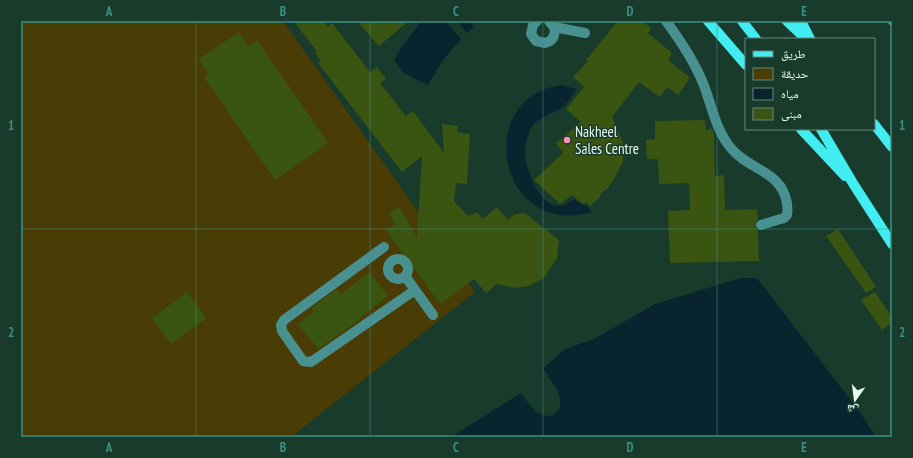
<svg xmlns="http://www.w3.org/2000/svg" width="913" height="458" font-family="'PT Sans Narrow','Noto Naskh Arabic',sans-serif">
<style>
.green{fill:#493d05}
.water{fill:#08242f}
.pier{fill:#183b2b}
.building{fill:#3a5511}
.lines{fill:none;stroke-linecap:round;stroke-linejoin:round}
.minor{stroke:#499091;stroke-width:10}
.major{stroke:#41edf0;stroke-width:10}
.rail-casing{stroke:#c7dcd2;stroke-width:4.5}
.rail{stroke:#183b2b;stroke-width:3;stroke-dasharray:9;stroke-linecap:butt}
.grid{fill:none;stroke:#3a9088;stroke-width:1;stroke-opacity:0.55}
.poi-dot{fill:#fe8ebd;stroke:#183b2b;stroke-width:1.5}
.labels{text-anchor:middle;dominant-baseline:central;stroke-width:3;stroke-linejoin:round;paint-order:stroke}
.poi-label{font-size:15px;fill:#e7faf0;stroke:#183b2b;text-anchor:start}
.neatline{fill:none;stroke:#3a9088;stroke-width:1.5}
.grid-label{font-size:13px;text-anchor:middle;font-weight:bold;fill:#3a9088}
</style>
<rect width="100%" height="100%" fill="#183b2b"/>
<path class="green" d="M 21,21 L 283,21 L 475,292 L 291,437 L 21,437 Z"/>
<path class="water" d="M 422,21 L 445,21 L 461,39 L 443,60 L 428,85 L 404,73 L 394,61 L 402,46 Z
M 457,21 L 468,21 L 474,27 L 467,33 Z
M 561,85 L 577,89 C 573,94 569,102 564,106 C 554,114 538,116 531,128 C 527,135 524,149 525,158 C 528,173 543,213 563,205 C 567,204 571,201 574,199 L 583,205 L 586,205 L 592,212 C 497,239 473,97 561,85 Z
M 741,278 L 757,278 L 860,412 L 876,437 L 451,437 L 521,393 C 530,405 544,428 560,408 L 557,390 L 543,369 L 565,349 L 594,339 L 655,304 Z"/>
<path class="pier" d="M 757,278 L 760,278 L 862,411 L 878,437 L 876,437 L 860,412 Z
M 542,367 L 557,390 L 560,398 L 560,408 L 555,414 L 548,416 L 536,412 L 521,391 L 537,411 L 548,414 L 554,413 L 558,407 L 558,399 L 555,391 L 541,370 Z"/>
<path class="building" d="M 294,21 L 324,21 L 328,27 L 332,23 L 370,72 L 377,67 L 386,79 L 380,83 L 406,116 L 413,111 L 444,153 L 442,124 L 458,126 L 457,132 L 470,134 L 467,184 L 456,183 L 454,201 L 468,216 L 477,212 L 483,219 L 497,207 L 508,220 L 515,214 L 525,213 L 559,240 L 557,258 L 544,278 L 529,286 L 514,288 L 497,284 L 486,293 L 474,279 L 440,304 L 386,230 L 395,224 L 389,213 L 400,207 L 417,238 L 422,156 L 402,172 L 318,63 L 321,61 L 315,53 L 317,52 Z
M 357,21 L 409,21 L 379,46 Z
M 618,21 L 642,21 L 651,28 L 648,33 L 672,53 L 668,60 L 690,78 L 678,95 L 667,87 L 660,97 L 639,82 L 612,117 L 623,143 L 623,161 L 616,176 L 608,188 L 601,193 L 600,197 L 590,206 L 586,202 L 583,204 L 572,195 L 560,204 L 534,180 L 563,153 L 556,143 L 581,122 L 566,109 L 584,87 L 573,77 L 588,61 L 586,60 Z
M 239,32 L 248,46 L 257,40 L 328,143 L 275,180 L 204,77 L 209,74 L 199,59 Z
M 705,120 L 706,131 L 712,128 L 714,133 L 715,176 L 724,175 L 725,210 L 757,209 L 758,220 L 755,224 L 758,231 L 759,261 L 670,263 L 668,211 L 690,210 L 689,183 L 659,184 L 658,159 L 647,159 L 646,140 L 655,139 L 655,121 Z
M 838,229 L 876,287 L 866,293 L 826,236 Z
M 370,272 L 388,296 L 359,318 L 360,320 L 318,349 L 298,324 L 314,312 L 311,308 L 337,289 L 341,294 Z
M 187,292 L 206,318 L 171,344 L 152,318 Z
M 875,292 L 892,317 L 892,323 L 882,330 L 861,300 Z"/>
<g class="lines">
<path class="minor" d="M 537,21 L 533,25 L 531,34 L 536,41 L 545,43 C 553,41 556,35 554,27 L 549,21
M 666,21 C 680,40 694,61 703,83 C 712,106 715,128 730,147 C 749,171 781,170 787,203 C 787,207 788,211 787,215 L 784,218 L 761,225
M 554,27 L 585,33
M 384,247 L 284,320 L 281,325 L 282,331 L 303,361 L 311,362 L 415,290
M388 269a10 10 0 1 1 20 0a10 10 0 1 1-20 0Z
M 405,276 L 433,315"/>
<path class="major" d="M 708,21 L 746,65
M 742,21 L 756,39
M 787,21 L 806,39
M 801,21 L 810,39
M 874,124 L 892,147
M 801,129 L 845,176
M 821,129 L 854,185 L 892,244"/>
<g class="rail-casing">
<path id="rail" d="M 890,21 L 892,24"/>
</g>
<use href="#rail" class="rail"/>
</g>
<path class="grid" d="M 196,21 L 196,437M 370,21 L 370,437M 543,21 L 543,437M 717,21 L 717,437M 21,229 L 892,229"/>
<circle class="poi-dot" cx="567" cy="140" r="4"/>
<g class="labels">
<g class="poi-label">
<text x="575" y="131">Nakheel<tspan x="575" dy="17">Sales Centre</tspan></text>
</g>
</g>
<rect width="913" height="458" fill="none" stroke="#183b2b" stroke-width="44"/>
<rect x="745" y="38" width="130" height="92" fill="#183b2b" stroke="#6b877a"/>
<rect x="753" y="51" width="20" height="6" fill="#41edf0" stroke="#6b877a"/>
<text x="781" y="58" font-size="12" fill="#e7faf0">طريق</text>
<rect x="753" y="68" width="20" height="12" fill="#493d05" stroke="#6b877a"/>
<text x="781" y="78" font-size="12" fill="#e7faf0">حديقة</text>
<rect x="753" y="88" width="20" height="12" fill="#08242f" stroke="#6b877a"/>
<text x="781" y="98" font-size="12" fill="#e7faf0">مياه</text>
<rect x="753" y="108" width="20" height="12" fill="#3a5511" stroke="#6b877a"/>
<text x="781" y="118" font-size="12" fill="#e7faf0">مبنى</text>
<g transform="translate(855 400) rotate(194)" stroke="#183b2b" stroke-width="3" paint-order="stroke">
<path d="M0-3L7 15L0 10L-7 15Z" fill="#e7faf0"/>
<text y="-6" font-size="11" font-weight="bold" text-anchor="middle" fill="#e7faf0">ش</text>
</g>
<rect x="22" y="22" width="869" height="414" class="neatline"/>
<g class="grid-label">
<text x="109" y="16">A</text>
<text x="283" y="16">B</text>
<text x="456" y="16">C</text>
<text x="630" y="16">D</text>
<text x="804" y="16">E</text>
<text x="11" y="130">1</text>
<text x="902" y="130">1</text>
<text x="11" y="337">2</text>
<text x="902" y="337">2</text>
<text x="109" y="452">A</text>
<text x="283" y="452">B</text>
<text x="456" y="452">C</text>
<text x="630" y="452">D</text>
<text x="804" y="452">E</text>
</g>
</svg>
